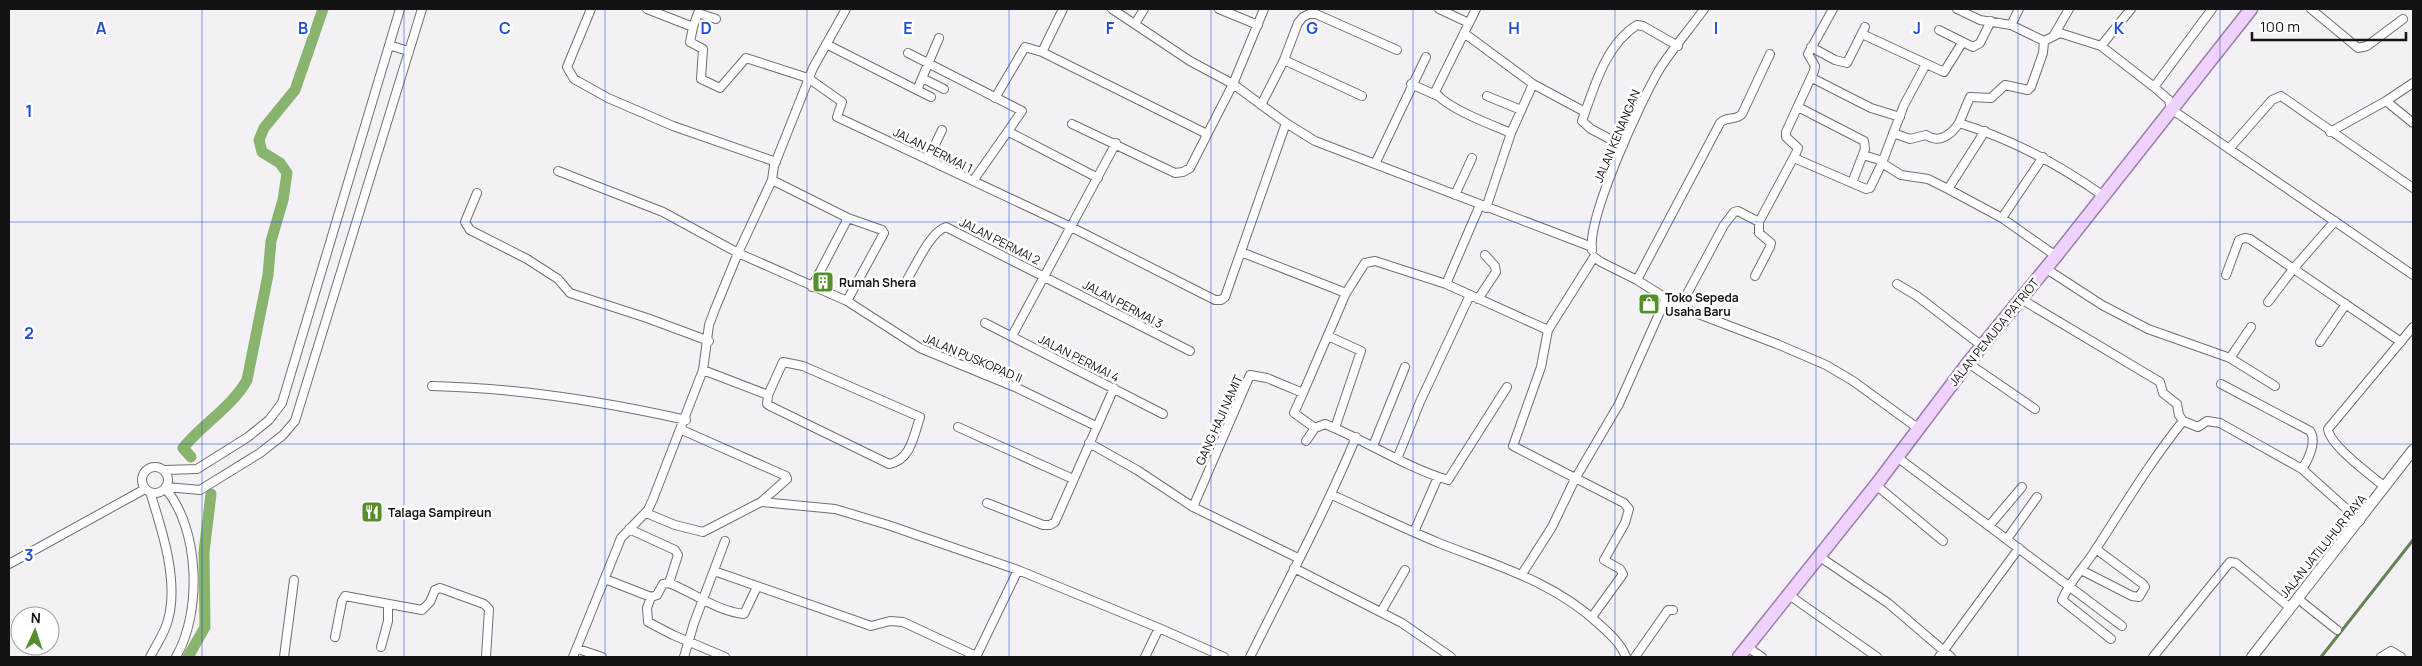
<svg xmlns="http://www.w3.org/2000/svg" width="2422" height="666" font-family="Manrope,sans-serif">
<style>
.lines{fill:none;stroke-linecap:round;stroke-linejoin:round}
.stream{stroke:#668353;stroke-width:3}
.canal{stroke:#89b46e;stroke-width:11}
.minor-casing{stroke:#726f73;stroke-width:10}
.tertiary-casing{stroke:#726f73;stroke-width:12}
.primary-casing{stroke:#9c7dab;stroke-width:15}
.minor{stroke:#fff;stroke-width:8}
.tertiary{stroke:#fff;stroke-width:10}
.primary{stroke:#efd3fe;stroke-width:12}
.grid{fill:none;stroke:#1d4ed8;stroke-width:1;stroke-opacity:0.55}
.labels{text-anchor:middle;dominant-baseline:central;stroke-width:5;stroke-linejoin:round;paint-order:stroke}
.street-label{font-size:12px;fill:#131214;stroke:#fff}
.poi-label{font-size:12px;font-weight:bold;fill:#131214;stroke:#fff;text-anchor:start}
.grid-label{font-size:16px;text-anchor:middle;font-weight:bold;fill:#1d4ed8;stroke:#fff;stroke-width:5;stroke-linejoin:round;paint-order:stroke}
</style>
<rect width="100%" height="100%" fill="#f3f1f5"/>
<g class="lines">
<path class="stream" d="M 2321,657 L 2413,540"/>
<path class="canal" d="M 191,457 L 183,448 C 202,424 232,407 247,380 L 268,275 L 271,241 L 283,200 L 287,173 L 280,163 L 262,152 L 259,140 L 264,128 L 295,90 L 323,9
M 188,657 L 205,627 L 204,552 L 211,494"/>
<g class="minor-casing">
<path id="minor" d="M 591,9 L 567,67 L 574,79 L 608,98 L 673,126 L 776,162
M 647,9 L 693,27 L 690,42 L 703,49 L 701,79 L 720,88 L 746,58 L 808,78 L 842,102 L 837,117 L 1071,227 L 1215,300 L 1221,300 L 1225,297 L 1286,123
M 1112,9 L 1190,61 L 1233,84 L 1286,123 L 1315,141 L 1592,247
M 1219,9 L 1258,25
M 1439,9 L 1469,23
M 1476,9 L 1435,92 C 1446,108 1492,125 1511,133
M 1957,9 L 1980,20 L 2011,25 L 2044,41 L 2060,33 L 2101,46 L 2154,87 L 2169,100 L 2171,109 L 2413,275
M 2311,9 L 2358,48 L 2367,46 L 2403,19
M 1135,24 L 1144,9
M 2011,25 L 2019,9
M 693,27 L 698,13 L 716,19
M 1939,30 L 1973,47 L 1980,43 L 1991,21
M 1464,33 L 1533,84 L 1511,133 L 1486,208
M 1862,34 L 1944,72 L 1962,43
M 2054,35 L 2069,9
M 2044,41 L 2043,53 L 2031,87 L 2028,90 L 2005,85 L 1991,98 L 1970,97 L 1959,123 C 2011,139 2057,163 2102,195
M 826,44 L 917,90 L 939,38
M 389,45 L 408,51
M 2101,46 L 2131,9
M 1811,47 L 1835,60 L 1847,63 L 1865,27
M 1042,52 L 1207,134
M 908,53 L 1022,111 L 973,181
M 1284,60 L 1362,96
M 922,78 L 944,89
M 1812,78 L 1871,108 L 1900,117
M 1411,84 L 1438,96
M 1533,84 L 1585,112
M 2154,87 L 2212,9
M 917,90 L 931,97
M 1487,96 L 1521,110
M 995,98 L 1025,47 L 1042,52 L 1063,9
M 2386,101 L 2413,123
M 1261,105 L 1284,60 L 1298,23 L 1303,17 L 1309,14 L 1316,14 L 1397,50
M 1798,107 L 1864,141 L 1865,149 L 1852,183
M 1072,124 L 1175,173 L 1183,172 L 1190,168 L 1233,84 L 1264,9
M 1009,132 L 1098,178
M 2330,132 L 2386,101 L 2413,83
M 1893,133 L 1910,139 L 1926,135 C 1939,144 1951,135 1959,123
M 1623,146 L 1591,129 L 1582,121 C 1594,88 1605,45 1637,25 L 1643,26 L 1678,46
M 2229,149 L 2272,100 L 2281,96 L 2413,188
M 1863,155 L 1883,161
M 1794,158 L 1866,189 L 1870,188 L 1882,163 L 1904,105 L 1926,64
M 928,159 L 942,130
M 1882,163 L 1901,175 L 1928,179 L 1948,189 L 2002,218 L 2056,256
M 1375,164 L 1426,57
M 558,171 L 663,212 L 738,253 L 847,301 L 920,348 L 1015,387 L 1096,426
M 772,180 L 848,218 L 882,230 L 884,233 L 847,301
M 1948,189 L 1985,131
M 477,193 L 465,222 L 470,230 L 527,259 L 558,279 L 570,293 L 647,318 L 709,341
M 1455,195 L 1472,158
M 2002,218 L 2043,157
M 1592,250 C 1587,217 1641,101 1659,70 C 1672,49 1690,29 1704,9
M 1241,252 L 1346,293
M 1594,257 L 1601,262 L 1637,280 L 1680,307 L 1777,344 L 1826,365 L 1853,381 L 1919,429
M 2045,268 L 2102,305 L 2148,329 L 2230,358 L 2251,327
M 2226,275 L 2239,240 L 2245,238 L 2250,239 L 2401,342
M 1755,276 L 1770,247 L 1771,243 L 1759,233 L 1759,222 L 1796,153 L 1798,148 L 1786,137 L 1786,132 L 1814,71 L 1815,66 L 1808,54 L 1833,9
M 908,278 C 916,265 931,231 946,227 L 1190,351
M 1637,280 L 1720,123 C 1726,116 1736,121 1742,114 L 1770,54
M 1446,284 L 1480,205
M 1897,284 L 1917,296 L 1982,346
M 812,287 L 848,218
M 1478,299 L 1496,272 L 1495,266 L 1485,255
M 2021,299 L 2160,382 L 2163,393 L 2177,404 L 2179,415 L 2183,421 L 2198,427 L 2207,421 L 2220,423 L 2302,469
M 2268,302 L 2294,268 L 2335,221
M 1680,307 L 1724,225 L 1734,212 L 1738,211 L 1759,222
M 985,323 L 1163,414
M 1548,330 L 1541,367 L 1513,446 L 1624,503 L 1629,509 L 1625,523 L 1604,560 L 1620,569 L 1623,574 L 1592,617
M 1012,336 L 1116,143
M 1328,336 L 1361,351 L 1335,428
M 2320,342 L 2346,304
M 2230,358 L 2275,386
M 1968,363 L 2035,409
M 703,370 L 768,395 L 783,362 L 803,366 L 920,417 C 914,435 911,460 889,464 L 770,406 L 767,404 L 768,395
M 2221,384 L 2310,431 C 2317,441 2309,459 2302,469 L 2360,521
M 432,386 C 517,388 602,401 686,420
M 1303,393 L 1294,413 L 1315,428
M 958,427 L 1073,479
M 1306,441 L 1315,428 L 1325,424 C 1367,441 1405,467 1448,480 L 1507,387
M 1089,443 L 1137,470 L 1193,507 L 1298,558
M 1373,446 L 1405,367
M 1897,457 L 2122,626
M 1397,459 L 1420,402 L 1470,295
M142 480a13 13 0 1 1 26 0a13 13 0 1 1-26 0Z
M 164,470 L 197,469 L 248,437 L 269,420 L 282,403 L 400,9
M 1876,485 L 1943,541
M 167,487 L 200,490 L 260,453 L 283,435 L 295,421 L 422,9
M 2385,487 C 2372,476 2330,446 2328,429 L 2413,327
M 165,488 C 200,529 202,612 176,657
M 1332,495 C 1368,511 1403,528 1439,543 C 1497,566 1553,581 1600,625 C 1611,635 1621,644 1626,657
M 761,502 L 835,509 L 888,525 L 1018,570 L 1159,628 L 1224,657
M 987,503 L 1043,525 L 1050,525 L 1055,522 L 1114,388
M 1193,507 L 1250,375 L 1267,378 L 1303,393 L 1346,293 L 1365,263 L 1375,261 L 1446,284 L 1548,330 L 1594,257
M 646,513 L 675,525 L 703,532 L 761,502 L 787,479 L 786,476 L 682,430
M 1989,526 L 2022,487
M 1414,532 L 1438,477
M 2007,539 L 2037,497
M 1820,557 L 1888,603 L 1951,657
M 9,564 L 145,489
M 1294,568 L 1402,623 L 1451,657
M 2081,570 L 2132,596 L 2139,597 L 2145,587 L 2143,584 L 2096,549
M 714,571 L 871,626 L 890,621 L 903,622 L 976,656
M 1522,574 L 1552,527 L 1575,479 L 1619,404 L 1666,298
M 605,579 L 651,597 L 657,595 L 663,584 L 669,583 L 678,555 L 675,550 L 629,529
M 669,583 C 694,593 717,611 744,614 L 757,587
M 1789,595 L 1877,657
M 651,597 L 647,608 L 648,622 L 673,635 L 725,657
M 2297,598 L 2337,630
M 1381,612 L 1405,570
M 335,637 L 342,601 L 345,596 L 422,610 L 430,602 L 435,590 L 440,588 L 484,604 L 489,609 L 486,657
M 2111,639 L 2062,600 C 2070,580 2085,567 2096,549 C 2124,506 2150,462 2183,421
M 381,647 L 388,621 L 388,605
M 1747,647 L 1762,657
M 578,649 L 602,657
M 150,657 C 156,645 165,633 168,620 C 179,581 162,530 150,492
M 284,657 L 294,580
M 573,657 L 621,538 L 648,510 L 653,499 L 703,370 L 709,325 L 715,309 L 738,253 L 772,180 L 774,166 L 813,68 L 846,9
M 684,657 L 694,623 L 725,541
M 976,657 L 1018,570
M 1145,657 L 1159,628
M 1250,657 C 1286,584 1325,512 1356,437
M 1635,657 L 1668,610 L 1673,610
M 1939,657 L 2019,548
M 2153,657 L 2230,562 L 2236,563 L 2289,607
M 2381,657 L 2391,651 L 2401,657"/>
</g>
<g class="tertiary-casing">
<path id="tertiary" d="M 2252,657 L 2413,450"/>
</g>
<g class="primary-casing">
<path id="primary" d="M 1739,657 L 1876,485 L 1968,363 L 2056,256 L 2251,9"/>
</g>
<use href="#minor" class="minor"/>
<use href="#tertiary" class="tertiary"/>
<use href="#primary" class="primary"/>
</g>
<path class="grid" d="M 202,9 L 202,657M 404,9 L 404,657M 605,9 L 605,657M 807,9 L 807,657M 1009,9 L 1009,657M 1211,9 L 1211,657M 1413,9 L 1413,657M 1615,9 L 1615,657M 1816,9 L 1816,657M 2018,9 L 2018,657M 2220,9 L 2220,657M 9,222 L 2413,222M 9,444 L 2413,444"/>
<defs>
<g id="building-square" transform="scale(1.125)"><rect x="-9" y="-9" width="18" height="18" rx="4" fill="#558e2a" stroke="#fff"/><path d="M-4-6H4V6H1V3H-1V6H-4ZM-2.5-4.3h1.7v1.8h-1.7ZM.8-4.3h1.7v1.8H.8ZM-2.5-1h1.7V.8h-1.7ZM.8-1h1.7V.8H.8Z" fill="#fff"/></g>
<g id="shop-square" transform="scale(1.125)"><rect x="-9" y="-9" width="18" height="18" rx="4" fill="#558e2a" stroke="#fff"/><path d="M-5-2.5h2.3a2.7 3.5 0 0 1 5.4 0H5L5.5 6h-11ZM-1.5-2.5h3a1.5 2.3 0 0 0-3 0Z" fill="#fff"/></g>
<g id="restaurant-square" transform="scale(1.125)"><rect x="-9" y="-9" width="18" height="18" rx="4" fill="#558e2a" stroke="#fff"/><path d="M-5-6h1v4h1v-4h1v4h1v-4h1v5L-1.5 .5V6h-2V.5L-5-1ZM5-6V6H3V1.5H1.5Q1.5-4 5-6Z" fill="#fff"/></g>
</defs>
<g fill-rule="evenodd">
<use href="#building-square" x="823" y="282"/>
<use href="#shop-square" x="1649" y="304"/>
<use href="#restaurant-square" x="372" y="512"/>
</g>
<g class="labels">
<g class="street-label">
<text transform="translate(1617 136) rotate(-67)">JALAN KENANGAN</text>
<text transform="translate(933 150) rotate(26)">JALAN PERMAI 1</text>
<text transform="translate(1000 241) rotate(27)">JALAN PERMAI 2</text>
<text transform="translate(1123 304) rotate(28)">JALAN PERMAI 3</text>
<text transform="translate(1994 332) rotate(-51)">JALAN PEMUDA PATRIOT</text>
<text transform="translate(973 358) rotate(23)">JALAN PUSKOPAD II</text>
<text transform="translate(1079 358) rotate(27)">JALAN PERMAI 4</text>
<text transform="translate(1219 420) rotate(-66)">GANG HAJI NAMIT</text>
<text transform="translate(2323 546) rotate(-51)">JALAN JATILUHUR RAYA</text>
</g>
<g class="poi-label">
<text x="839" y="282">Rumah Shera</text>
<text x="1665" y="297">Toko Sepeda<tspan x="1665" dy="14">Usaha Baru</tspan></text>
<text x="388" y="512">Talaga Sampireun</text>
</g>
</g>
<g class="grid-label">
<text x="101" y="34">A</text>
<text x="303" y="34">B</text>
<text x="505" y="34">C</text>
<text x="706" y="34">D</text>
<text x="908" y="34">E</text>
<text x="1110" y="34">F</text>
<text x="1312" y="34">G</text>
<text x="1514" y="34">H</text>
<text x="1716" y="34">I</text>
<text x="1917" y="34">J</text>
<text x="2119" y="34">K</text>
<text x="29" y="117">1</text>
<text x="29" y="339">2</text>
<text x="29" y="561">3</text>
</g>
<rect width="2422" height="666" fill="none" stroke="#131214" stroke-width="20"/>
<g transform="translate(35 631) rotate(3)"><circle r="24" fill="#ffffff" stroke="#a1a0a1"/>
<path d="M0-4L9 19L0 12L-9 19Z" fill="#558e2a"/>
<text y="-8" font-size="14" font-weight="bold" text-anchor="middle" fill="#131214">N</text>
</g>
<path d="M2252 32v8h154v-8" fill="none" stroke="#131214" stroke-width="2.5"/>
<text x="2260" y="32" font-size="15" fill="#131214" stroke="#ffffff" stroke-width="4" paint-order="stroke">100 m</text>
</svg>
